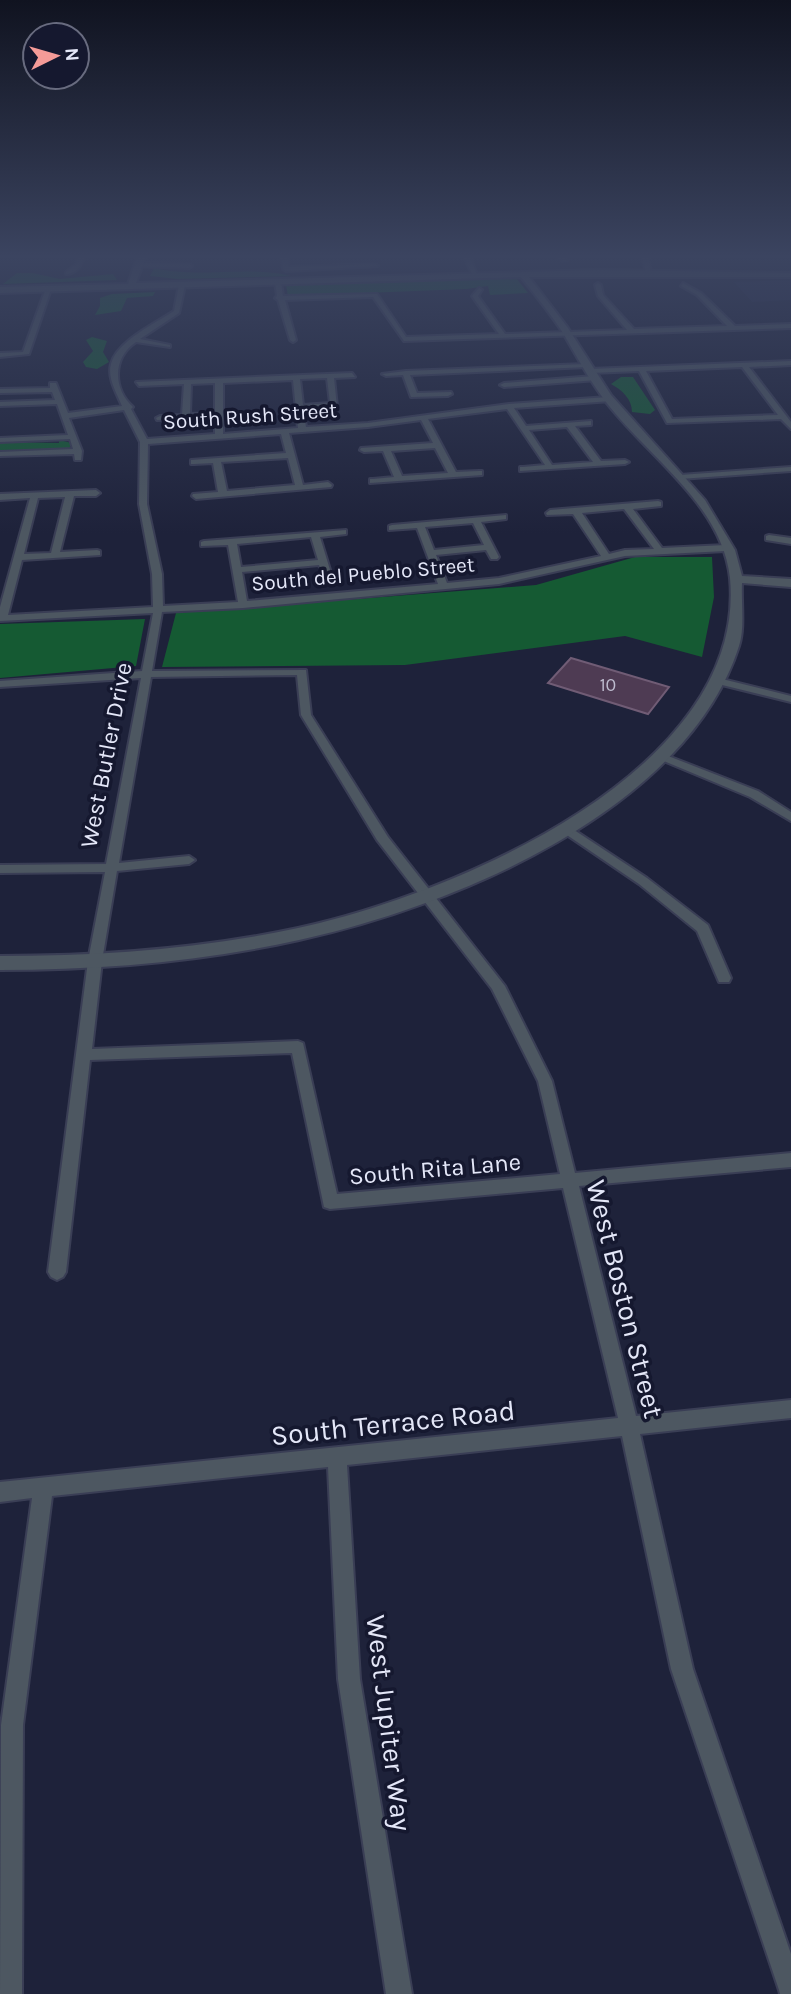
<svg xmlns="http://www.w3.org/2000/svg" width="791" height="1994" font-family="Karla,sans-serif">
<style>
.built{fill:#242947}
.green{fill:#155a33}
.building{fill:#4e3b53;stroke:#705c75;stroke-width:2}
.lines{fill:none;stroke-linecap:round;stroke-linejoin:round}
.minor-casing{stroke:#3a3e55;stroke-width:4}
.tertiary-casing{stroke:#3a3e55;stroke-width:4}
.minor{fill:#4d5761;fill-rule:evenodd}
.tertiary{fill:#4d5761;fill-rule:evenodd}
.labels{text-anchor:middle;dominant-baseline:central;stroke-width:7;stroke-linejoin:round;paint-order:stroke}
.far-number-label{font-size:18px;fill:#bebccf}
.far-street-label{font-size:21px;fill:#e4e7f8;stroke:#15182f}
.street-label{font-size:24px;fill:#e4e7f8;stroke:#15182f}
.near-street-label{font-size:28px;fill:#e4e7f8;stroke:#15182f}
</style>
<rect width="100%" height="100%" fill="#1e223a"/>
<path class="built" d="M 791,280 L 791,300 L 752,302 L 734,282 Z"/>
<path class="green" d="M 154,268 C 199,279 246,265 291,276 L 177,279 L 150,276 Z
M 17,273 L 32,273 L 60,279 L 113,274 L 117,280 L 3,284 Z
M 516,278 L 528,293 L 490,295 L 488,286 L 466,289 L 288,296 L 286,285 Z
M 155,292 L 153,296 L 127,298 L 121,311 L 95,315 L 100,306 L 100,298 L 112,294 Z
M 92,337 L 107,341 L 103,352 L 109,362 L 97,369 L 86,367 L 83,362 L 93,351 L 86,340 Z
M 621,377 L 633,377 L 655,410 L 650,414 L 632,412 C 632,399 622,390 611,384 Z
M 59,440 L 72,443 L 69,449 L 0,451 L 0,442 L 59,443 Z
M 635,557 L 712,557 L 714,597 L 702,657 L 625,636 L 405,665 L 162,667 L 176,613 L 536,585 Z
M 145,619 L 136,666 L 0,678 L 0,624 Z"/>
<path class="building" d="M 571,658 L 669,687 L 648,714 L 548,683 Z"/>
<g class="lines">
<g class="minor-casing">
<path id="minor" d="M 79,255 L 85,255 C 82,264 77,274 66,274 L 66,272 L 76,264 Z
M 281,255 L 287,255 L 289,267 L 375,264 L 378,266 L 286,271 L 283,269 Z
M 463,255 L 469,255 L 478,277 L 473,276 Z
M 554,255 L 561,255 L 568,260 L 563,261 Z
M 642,255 L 648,255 L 651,274 L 646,273 Z
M 137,263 L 189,264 L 192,266 L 189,268 L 135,266 Z
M 278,280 L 281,282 L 283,296 L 377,294 L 406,337 L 499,334 L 472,296 L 479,288 L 482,290 L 478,296 L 505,334 L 627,330 L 598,296 L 595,285 L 598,283 L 601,285 L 603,295 L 634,329 L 727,326 L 697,295 L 681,286 L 683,283 L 701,293 L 735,326 L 791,324 L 791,328 L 404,341 L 373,297 L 285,300 L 296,340 L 293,342 L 290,340 L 278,300 L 275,298 L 277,296 L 275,282 Z
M 182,283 L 185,285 L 179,313 L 140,339 L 170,345 L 170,347 L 136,342 C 112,358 113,389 133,407 L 131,409 L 147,439 L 215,434 L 215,417 L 157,420 L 156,418 L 160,416 L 182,415 L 184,384 L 139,386 L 136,382 L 352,373 L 355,377 L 334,378 L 337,407 L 303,409 L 306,427 L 368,423 L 509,404 L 608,397 L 612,399 L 611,401 L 514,408 L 526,426 L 591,421 L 591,425 L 575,426 L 601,461 L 625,460 L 629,462 L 625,464 L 520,471 L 520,467 L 523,467 L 545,465 L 507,409 L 428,419 L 456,472 L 479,471 L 482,471 L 482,475 L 370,483 L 370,479 L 373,479 L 394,477 L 383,451 L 364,452 L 360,450 L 361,448 L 433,443 L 421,420 L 368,427 L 289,433 L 303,485 L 328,482 L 332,485 L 331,487 L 196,499 L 192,496 L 193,494 L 218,492 L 213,463 L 194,464 L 191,464 L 191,460 L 286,453 L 281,434 L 148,444 L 147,504 L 162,574 L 163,606 L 238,602 L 228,545 L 201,546 L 201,542 L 204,541 L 346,530 L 346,534 L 320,537 L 331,573 L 329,575 L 323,575 L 319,565 L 242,572 L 247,601 L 438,584 L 417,528 L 389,530 L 389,526 L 392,525 L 506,515 L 506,519 L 481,522 L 499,557 L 497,559 L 491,559 L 486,550 L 436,555 L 447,583 L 499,578 L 601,556 L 573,514 L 547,515 L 546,513 L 550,510 L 658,501 L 661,502 L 661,506 L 633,509 L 662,548 L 726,545 L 731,548 L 726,551 L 625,556 L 499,584 L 243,608 L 162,612 L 152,671 L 306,670 L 311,715 L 388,837 L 505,986 L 552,1081 L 575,1173 L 791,1153 L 791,1167 L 579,1186 L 636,1416 L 791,1400 L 791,1418 L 640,1434 L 693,1669 L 791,1954 L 791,1994 L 780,1994 L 779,1990 L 671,1669 L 622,1436 L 347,1465 L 360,1679 L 412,1994 L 386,1994 L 338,1679 L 328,1467 L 52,1496 L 23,1725 L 22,1994 L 0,1994 L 1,1725 L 32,1498 L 0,1502 L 0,1482 L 618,1418 L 563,1188 L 330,1209 L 324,1207 L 292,1053 L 90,1060 L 66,1272 L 63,1277 L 57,1280 L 51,1277 L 48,1272 L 88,961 L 105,872 L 0,873 L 0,865 L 106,864 L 141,678 L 0,687 L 0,681 L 142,671 L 153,613 L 0,621 L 0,607 L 30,498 L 0,500 L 0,494 L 96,490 L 100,493 L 96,496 L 74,496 L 60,552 L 97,550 L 100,551 L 100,555 L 22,560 L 8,615 L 153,607 L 152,574 L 139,504 L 140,442 L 124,410 L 69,418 L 82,451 L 81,460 L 75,460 L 74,454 L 0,456 L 0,452 L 73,449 L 70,439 L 0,442 L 0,438 L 68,435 L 57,404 L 0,406 L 0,402 L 55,400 L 52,392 L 0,393 L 0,389 L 50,388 L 50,383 L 56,383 L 68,413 L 122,406 C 117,394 107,378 111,364 C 117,341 156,323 174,311 L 179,285 ZM 327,378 L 330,403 L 303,405 L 300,379 ZM 293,380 L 298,428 L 223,434 L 223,383 ZM 215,383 L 215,413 L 190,414 L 191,384 ZM 567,427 L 593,462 L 552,465 L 529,430 ZM 435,448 L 448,473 L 402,476 L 391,451 ZM 288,458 L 295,485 L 227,491 L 221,462 ZM 65,497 L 51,553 L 24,554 L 38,498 ZM 624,509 L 654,549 L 625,550 L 609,554 L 582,513 ZM 473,523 L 484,545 L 434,550 L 425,527 ZM 311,537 L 318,560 L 241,567 L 237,544 ZM 297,675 L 301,715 L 377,840 L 492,989 L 538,1081 L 560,1174 L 337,1194 L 303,1043 L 298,1041 L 92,1049 L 102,961 L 117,871 L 189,864 L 195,860 L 189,856 L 119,863 L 151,677 Z
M 46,288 L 51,289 L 29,354 L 0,357 L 0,353 L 23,352 Z
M 791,361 L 791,365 L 749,367 L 791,422 L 791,429 L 781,419 L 667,423 L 639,371 L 590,373 L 586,371 L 590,369 ZM 742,367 L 778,415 L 672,419 L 646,371 Z
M 586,364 L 588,367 L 410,375 L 417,393 L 451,392 L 452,394 L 448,396 L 411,397 L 403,375 L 386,376 L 382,374 L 406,371 Z
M 594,376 L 597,380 L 504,387 L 500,385 L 504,383 Z
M 791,467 L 791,471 L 680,479 L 676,477 L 680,475 Z
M 769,535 L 791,538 L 791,544 L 766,540 L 766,536 Z
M 718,678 L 791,696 L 791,702 L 714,683 L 713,681 Z
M 663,754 L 758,791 L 791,812 L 791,821 L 750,797 L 659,759 L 657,757 Z
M 565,824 L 647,878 L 708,925 L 731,978 L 729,982 L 719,982 L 697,931 L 639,884 L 561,831 L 559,828 L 561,825 Z"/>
</g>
<g class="tertiary-casing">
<path id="tertiary" d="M 138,255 L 146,255 L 136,283 L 600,270 L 791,273 L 791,277 L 529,277 L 568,328 L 611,395 L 705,500 L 735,550 L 742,576 L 791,579 L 791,587 L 742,583 C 741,603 745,628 739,646 C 686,811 454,906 299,940 C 201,962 100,970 0,970 L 0,956 C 100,956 200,949 298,928 C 451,895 748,772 730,578 C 722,503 644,454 603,398 C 588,378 576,355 563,333 C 550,313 535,295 521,277 L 0,293 L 0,287 L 128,284 Z"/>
</g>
<use href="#minor" class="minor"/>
<use href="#tertiary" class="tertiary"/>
</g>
<linearGradient id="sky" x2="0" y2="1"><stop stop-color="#101320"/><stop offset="0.48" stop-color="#3b4460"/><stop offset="1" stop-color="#3b4460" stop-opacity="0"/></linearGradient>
<rect width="791" height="534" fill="url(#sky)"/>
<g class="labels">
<g class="far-number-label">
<text x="608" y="685">10</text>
</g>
<g class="far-street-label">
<text transform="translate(250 416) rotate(-4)">South Rush Street</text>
<text transform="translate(363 574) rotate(-5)">South del Pueblo Street</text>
</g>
<g class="street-label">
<text transform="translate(106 755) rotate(-79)">West Butler Drive</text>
<text transform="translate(435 1169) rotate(-5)">South Rita Lane</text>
</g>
<g class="near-street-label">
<text transform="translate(625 1299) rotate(76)">West Boston Street</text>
<text transform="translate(393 1423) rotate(-6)">South Terrace Road</text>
<text transform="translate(389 1723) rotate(83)">West Jupiter Way</text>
</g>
</g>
<g transform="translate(56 56) rotate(85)"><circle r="33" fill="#15182f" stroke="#686b7f" stroke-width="2"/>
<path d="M0-5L12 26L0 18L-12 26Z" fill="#f59b98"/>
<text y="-10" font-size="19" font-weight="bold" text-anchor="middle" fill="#e4e7f8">N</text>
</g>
</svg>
